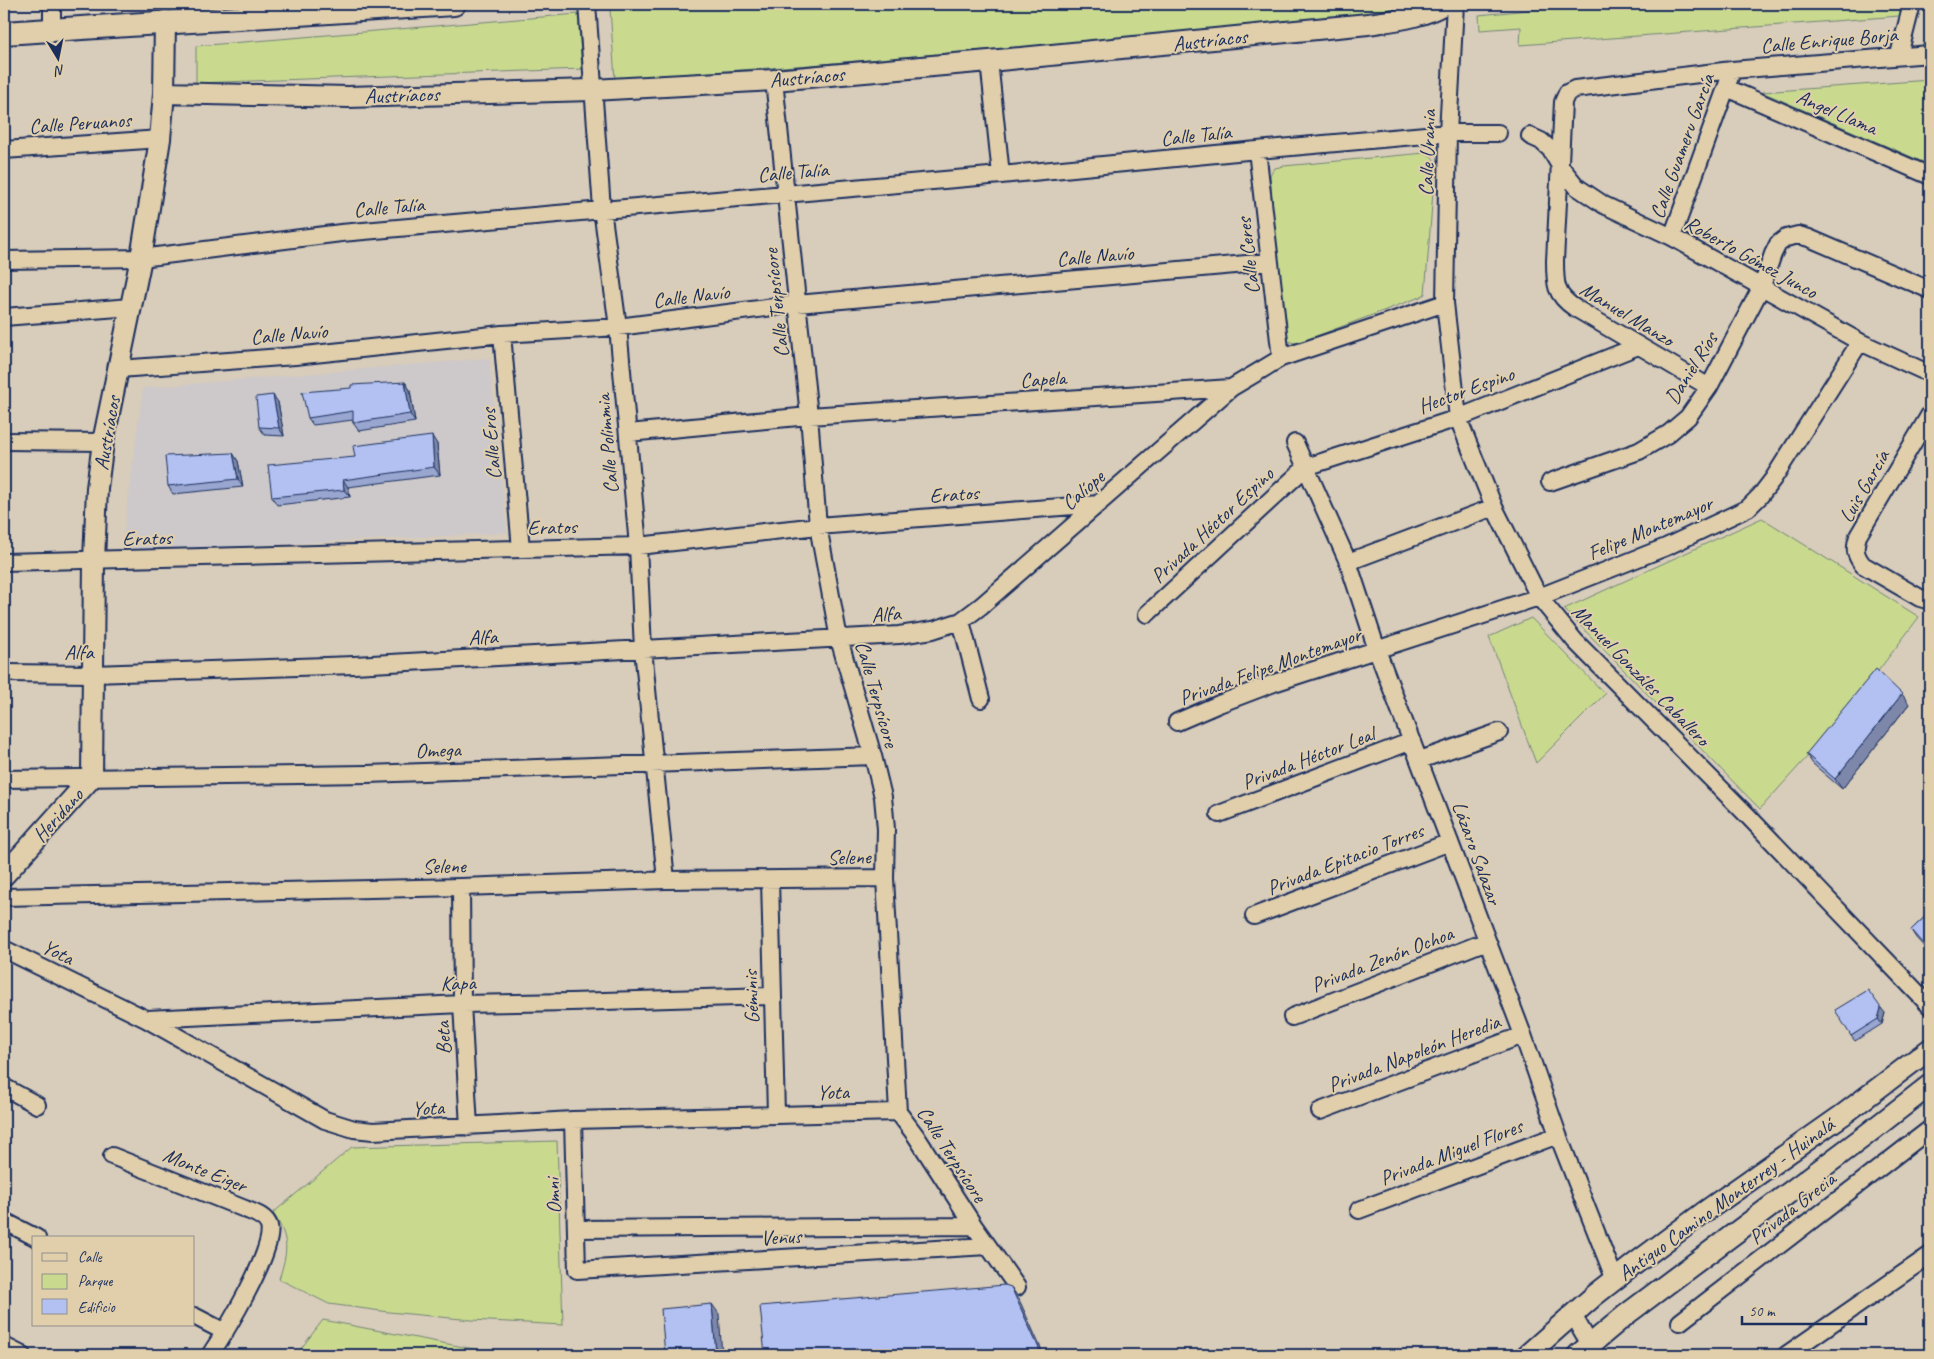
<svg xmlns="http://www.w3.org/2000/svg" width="1934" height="1359" font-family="Caveat,sans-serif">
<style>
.built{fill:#cdc9ca}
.green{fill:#c9da8f;stroke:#728476}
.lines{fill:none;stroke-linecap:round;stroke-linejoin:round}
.minor-casing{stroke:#1b2f5e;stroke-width:20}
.tertiary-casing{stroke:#1b2f5e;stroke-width:24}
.secondary-casing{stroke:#1b2f5e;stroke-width:26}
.minor{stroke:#e1cfac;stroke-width:16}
.tertiary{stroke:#e1cfac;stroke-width:20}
.secondary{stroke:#e1cfac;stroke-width:22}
.wall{fill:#99a6cf;stroke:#1b2f5e}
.shaded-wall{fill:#7d87a9;stroke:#1b2f5e}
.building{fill:#b2c1f1;stroke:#1b2f5e}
.labels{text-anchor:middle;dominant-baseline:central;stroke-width:4;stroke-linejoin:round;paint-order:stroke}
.street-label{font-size:21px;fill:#1b2f5e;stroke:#e1cfac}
</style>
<rect width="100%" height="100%" fill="#d8ccba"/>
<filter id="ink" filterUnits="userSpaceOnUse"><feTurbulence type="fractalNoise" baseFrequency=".02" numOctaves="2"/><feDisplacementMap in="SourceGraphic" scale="10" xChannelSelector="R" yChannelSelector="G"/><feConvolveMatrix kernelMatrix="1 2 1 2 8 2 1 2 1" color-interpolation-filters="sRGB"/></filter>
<g filter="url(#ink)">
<path class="built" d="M 489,358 L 507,533 L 121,552 L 143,388 Z"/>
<path class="green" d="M 671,4 L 1408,4 L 1370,17 L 810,65 L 615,79 L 610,9 Z
M 1589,4 L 1901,4 L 1899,16 L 1520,45 L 1521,27 L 1480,30 L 1479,15 Z
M 578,14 L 582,69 L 196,83 L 196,46 Z
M 1930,80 L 1930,165 L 1762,92 Z
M 1425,153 C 1432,156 1435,158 1435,166 L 1425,294 L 1420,297 L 1298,343 C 1289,343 1285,340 1283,331 L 1270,175 L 1275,168 L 1284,166 Z
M 1762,518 L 1919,617 L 1844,716 L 1760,809 L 1564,609 Z
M 1531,618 L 1605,694 L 1536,763 L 1489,637 Z
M 557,1141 L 563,1325 L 472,1320 L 389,1312 L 329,1304 L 279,1279 C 288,1251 290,1239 273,1213 L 352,1147 Z
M 323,1320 L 505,1355 L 296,1355 Z"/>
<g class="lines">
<g class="minor-casing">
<path id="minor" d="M 587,4 L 602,209 L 618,327 L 638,546 L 643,649 L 666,880
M 1455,4 L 1448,133 L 1445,303 L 1458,418 L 1494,507 L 1539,597 L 1575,641 L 1747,815 L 1930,1006
M 52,30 L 52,4
M 1899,55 L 1912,4
M 989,61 L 1001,175
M 774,80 L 809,416 L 818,526 L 839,639 L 873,756 L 883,797 L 886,829 L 885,878 L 898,1112 L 916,1136 L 974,1226 L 1017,1287
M 1727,88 L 1930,176
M 1530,136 L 1541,141 L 1550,149 L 1560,166 L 1577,187 L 1604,205 L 1672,237 L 1860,342 L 1930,374
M 4,150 L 160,139
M 1257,150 L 1281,358
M 1672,237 L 1730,77
M 4,260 L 141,258 L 341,233 L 1001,175 L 1257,150 L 1448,133 L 1498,133
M 4,317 L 131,307
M 502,334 L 521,549
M 119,369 L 295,356 L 502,334 L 618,327 L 797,304 L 1269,262
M 1709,387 L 1575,308 C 1555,295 1555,284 1555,261 L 1563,102 L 1567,93 L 1575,89 L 1732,70 L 1930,54
M 1930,414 L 1858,536 C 1854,549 1855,555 1863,565 L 1920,598 L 1930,601
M 628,433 L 809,416 L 1231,388 L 1281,358 L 1445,303
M 4,441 L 103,442
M 1295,443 L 1348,562 L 1377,650 L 1523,1035 L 1558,1135 L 1615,1280
M 1550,482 L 1639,451 L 1668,434 L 1688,417 L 1709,387 L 1762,286 L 1773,254 L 1778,244 L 1786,238 L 1798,235 L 1809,238 L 1930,290
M 4,562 L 638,546 L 818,526 L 1099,504
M 1348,562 L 1494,507
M 1147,614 L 1306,467 L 1458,418 L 1638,346
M 961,621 L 981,699
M 4,673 L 93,674 L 354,665 L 899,635 L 933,630 L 961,621 L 981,606 L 1231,388
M 1177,722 L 1219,704 L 1274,683 L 1539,597 L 1666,547 L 1748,508 L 1760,496 L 1773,479 L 1860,342
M 1420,760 L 1499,732
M 4,779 L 367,774 L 873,756
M 1219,814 L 1412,741
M 770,880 L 776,1114
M 461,887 L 462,1004 L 469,1127
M 4,897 L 461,887 L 666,880 L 885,878
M 1254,916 L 1450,842
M 4,949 L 146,1019 L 325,1120 L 354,1129 L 373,1131 L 573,1120 L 898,1112
M 1292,1017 L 1487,941
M 147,1019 L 462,1004 L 571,1002 L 772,996
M 4,1087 L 37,1105
M 1320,1111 L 1523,1035
M 573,1120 L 577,1270 L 988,1246
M 112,1156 L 245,1209 C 254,1213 266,1216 269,1226 C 276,1249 224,1334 210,1355
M 1359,1210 L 1558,1135
M 4,1221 L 37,1238
M 576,1229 L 974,1226
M 1573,1315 L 1596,1355
M 194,1316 L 225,1332
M 1680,1322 L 1930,1129
M 4,1346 L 22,1355
M 1786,1355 L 1930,1255"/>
</g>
<g class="tertiary-casing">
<path id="tertiary" d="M 164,93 L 348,97 L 592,90 L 774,80 L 989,61 L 1368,24 C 1394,20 1421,18 1444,4
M 4,875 L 92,777 L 94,561 L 97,488 L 103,442 L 141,258 L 160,139 L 164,93 L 165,21
M 1527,1355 L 1595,1295 L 1636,1263 L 1703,1213 L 1844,1114 L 1930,1049
M 1578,1355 L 1627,1314 L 1862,1138 L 1930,1085"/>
</g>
<g class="secondary-casing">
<path id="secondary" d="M 4,33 L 454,4"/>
</g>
<use href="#minor" class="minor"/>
<use href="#tertiary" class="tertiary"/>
<use href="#secondary" class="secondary"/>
</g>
<path class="wall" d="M 405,382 L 410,390 L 415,422 L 359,431 L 353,423 L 353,420 L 313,425 L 308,418 Z
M 278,402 L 284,436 L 265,435 L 259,427 Z
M 437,444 L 440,475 L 348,487 L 350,497 L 277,505 L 272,497 L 355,457 Z
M 238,461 L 243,487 L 173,494 L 168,486 Z
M 1909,704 L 1842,789 L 1813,764 L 1806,754 Z
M 1930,912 L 1930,953 L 1916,938 L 1911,930 Z
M 1885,1013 L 1882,1024 L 1855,1041 L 1851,1036 Z"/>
<path class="shaded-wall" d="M 405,382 L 410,390 L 415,422 L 410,414 Z
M 273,395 L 278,402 L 284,436 L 279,428 Z
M 432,436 L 437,444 L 440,475 L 434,467 Z
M 233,453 L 238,461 L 243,487 L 238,479 Z
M 343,480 L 348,487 L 350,497 L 344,490 Z
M 1902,694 L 1909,704 L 1842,789 L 1835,779 Z
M 1881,1008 L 1885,1013 L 1882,1024 L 1878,1019 Z
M 1011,1287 L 1018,1297 L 1044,1355 L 1042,1355 Z
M 712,1304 L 719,1314 L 722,1355 L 716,1355 Z"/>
<path class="building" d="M 405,382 L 410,414 L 353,423 L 353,411 L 308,418 L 302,392 L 351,388 L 351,385 Z
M 273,395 L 279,428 L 259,427 L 256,397 Z
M 432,436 L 434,467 L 343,480 L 344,490 L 272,497 L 268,465 L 355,457 L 353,446 Z
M 233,453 L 238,479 L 168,486 L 165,456 Z
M 1876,669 L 1902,694 L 1835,779 L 1806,754 Z
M 1930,821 L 1930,829 L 1926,826 Z
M 1930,912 L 1930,952 L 1911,930 Z
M 1868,990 L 1881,1008 L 1878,1019 L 1851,1036 L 1835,1010 Z
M 1005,1285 L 1011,1287 L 1042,1355 L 765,1355 L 760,1306 Z
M 712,1304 L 716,1355 L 665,1355 L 661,1309 Z"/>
</g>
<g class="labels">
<g class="street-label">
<text transform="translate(1210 40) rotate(-6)">Austríacos</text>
<text transform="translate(1829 40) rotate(-5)">Calle Enrique Borja</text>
<text transform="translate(807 77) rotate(-5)">Austríacos</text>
<text transform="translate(402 95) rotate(-2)">Austríacos</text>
<text transform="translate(1837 112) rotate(23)">Angel Llama</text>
<text transform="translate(80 123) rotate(-4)">Calle Peruanos</text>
<text transform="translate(1196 135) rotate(-6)">Calle Talía</text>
<text transform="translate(1682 146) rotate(-70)">Calle Guameru García</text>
<text transform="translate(1427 153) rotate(-88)">Calle Urania</text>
<text transform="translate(793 172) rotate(-5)">Calle Talía</text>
<text transform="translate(389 207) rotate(-5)">Calle Talía</text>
<text transform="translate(1095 256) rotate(-5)">Calle Navío</text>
<text transform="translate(1248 256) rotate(-97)">Calle Ceres</text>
<text transform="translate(1751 257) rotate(29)">Roberto Gómez Junco</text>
<text transform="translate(691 296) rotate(-7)">Calle Navío</text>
<text transform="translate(776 303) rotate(-96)">Calle Terpsícore</text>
<text transform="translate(1627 314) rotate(31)">Manuel Manzo</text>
<text transform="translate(289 334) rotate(-5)">Calle Navío</text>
<text transform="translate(1691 368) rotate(-58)">Daniel Ríos</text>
<text transform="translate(1043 379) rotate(-4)">Capela</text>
<text transform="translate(1466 390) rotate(-20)">Hector Espino</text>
<text transform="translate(107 433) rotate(-80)">Austríacos</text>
<text transform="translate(491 444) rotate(-95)">Calle Eros</text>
<text transform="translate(607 444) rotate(-95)">Calle Polimmia</text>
<text transform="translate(1864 486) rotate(-60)">Luis García</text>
<text transform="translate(1083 490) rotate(-41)">Calíope</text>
<text transform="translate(954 494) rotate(-4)">Eratos</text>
<text transform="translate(1212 525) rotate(-43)">Privada Héctor Espino</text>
<text transform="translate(552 527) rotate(-2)">Eratos</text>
<text transform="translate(1650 528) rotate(-23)">Felipe Montemayor</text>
<text transform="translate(147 538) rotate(-2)">Eratos</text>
<text transform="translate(886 614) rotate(-5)">Alfa</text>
<text transform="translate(483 637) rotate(-3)">Alfa</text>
<text x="79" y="652">Alfa</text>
<text transform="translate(1270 666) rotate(-20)">Privada Felipe Montemayor</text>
<text transform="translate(1641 675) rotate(46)">Manuel Gonzáles Caballero</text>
<text transform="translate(877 694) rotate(74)">Calle Terpsícore</text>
<text transform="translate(438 750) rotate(-2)">Omega</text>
<text transform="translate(1308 758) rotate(-21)">Privada Héctor Leal</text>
<text transform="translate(58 815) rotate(-48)">Heridano</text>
<text transform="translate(1477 853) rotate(70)">Lázaro Salazar</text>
<text transform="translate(849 857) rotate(-1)">Selene</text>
<text transform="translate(1345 859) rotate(-21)">Privada Epitacio Torres</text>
<text transform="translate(444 866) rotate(-1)">Selene</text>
<text transform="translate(58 952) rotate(26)">Yota</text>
<text transform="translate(1382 959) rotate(-21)">Privada Zenón Ochoa</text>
<text transform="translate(458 983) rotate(-2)">Kapa</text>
<text transform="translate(751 997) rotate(-92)">Géminis</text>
<text transform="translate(443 1038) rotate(-93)">Beta</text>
<text transform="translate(1414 1053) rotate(-21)">Privada Napoleón Heredia</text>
<text transform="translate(833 1092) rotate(-1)">Yota</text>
<text transform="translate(428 1108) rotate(-3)">Yota</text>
<text transform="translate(1451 1152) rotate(-21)">Privada Miguel Flores</text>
<text transform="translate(952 1154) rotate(57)">Calle Terpsícore</text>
<text transform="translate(205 1170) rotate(22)">Monte Eiger</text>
<text transform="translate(553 1196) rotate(-93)">Omni</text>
<text transform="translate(1726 1199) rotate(-36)">Antiguo Camino Monterrey - Huinalá</text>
<text transform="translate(1792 1208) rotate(-38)">Privada Grecia</text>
<text transform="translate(781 1237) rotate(-3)">Venus</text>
</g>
</g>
<rect width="1934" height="1359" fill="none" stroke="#e1cfac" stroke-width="20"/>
<rect x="10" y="10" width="1914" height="1339" fill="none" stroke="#1b2f5e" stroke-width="2" filter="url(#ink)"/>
<rect x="32" y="1236" width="162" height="90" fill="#e1cfac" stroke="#928f8d"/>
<rect x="42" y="1253" width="25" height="8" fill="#e1cfac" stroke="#928f8d"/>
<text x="78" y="1262" font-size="15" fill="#1b2f5e">Calle</text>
<rect x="42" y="1274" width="25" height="15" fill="#c9da8f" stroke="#928f8d"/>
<text x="78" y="1286" font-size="15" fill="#1b2f5e">Parque</text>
<rect x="42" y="1299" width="25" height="15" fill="#b2c1f1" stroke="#928f8d"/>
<text x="78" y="1312" font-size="15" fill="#1b2f5e">Edificio</text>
<g transform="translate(58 58) rotate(170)" stroke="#e1cfac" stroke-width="4" paint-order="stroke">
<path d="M0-4L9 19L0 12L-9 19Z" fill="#1b2f5e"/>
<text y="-8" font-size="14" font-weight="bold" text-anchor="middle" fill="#1b2f5e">N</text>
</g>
<path d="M1742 1316v8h124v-8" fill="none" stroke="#1b2f5e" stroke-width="2.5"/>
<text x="1749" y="1316" font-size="15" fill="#1b2f5e" stroke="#e1cfac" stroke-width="4" paint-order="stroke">50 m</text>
</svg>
